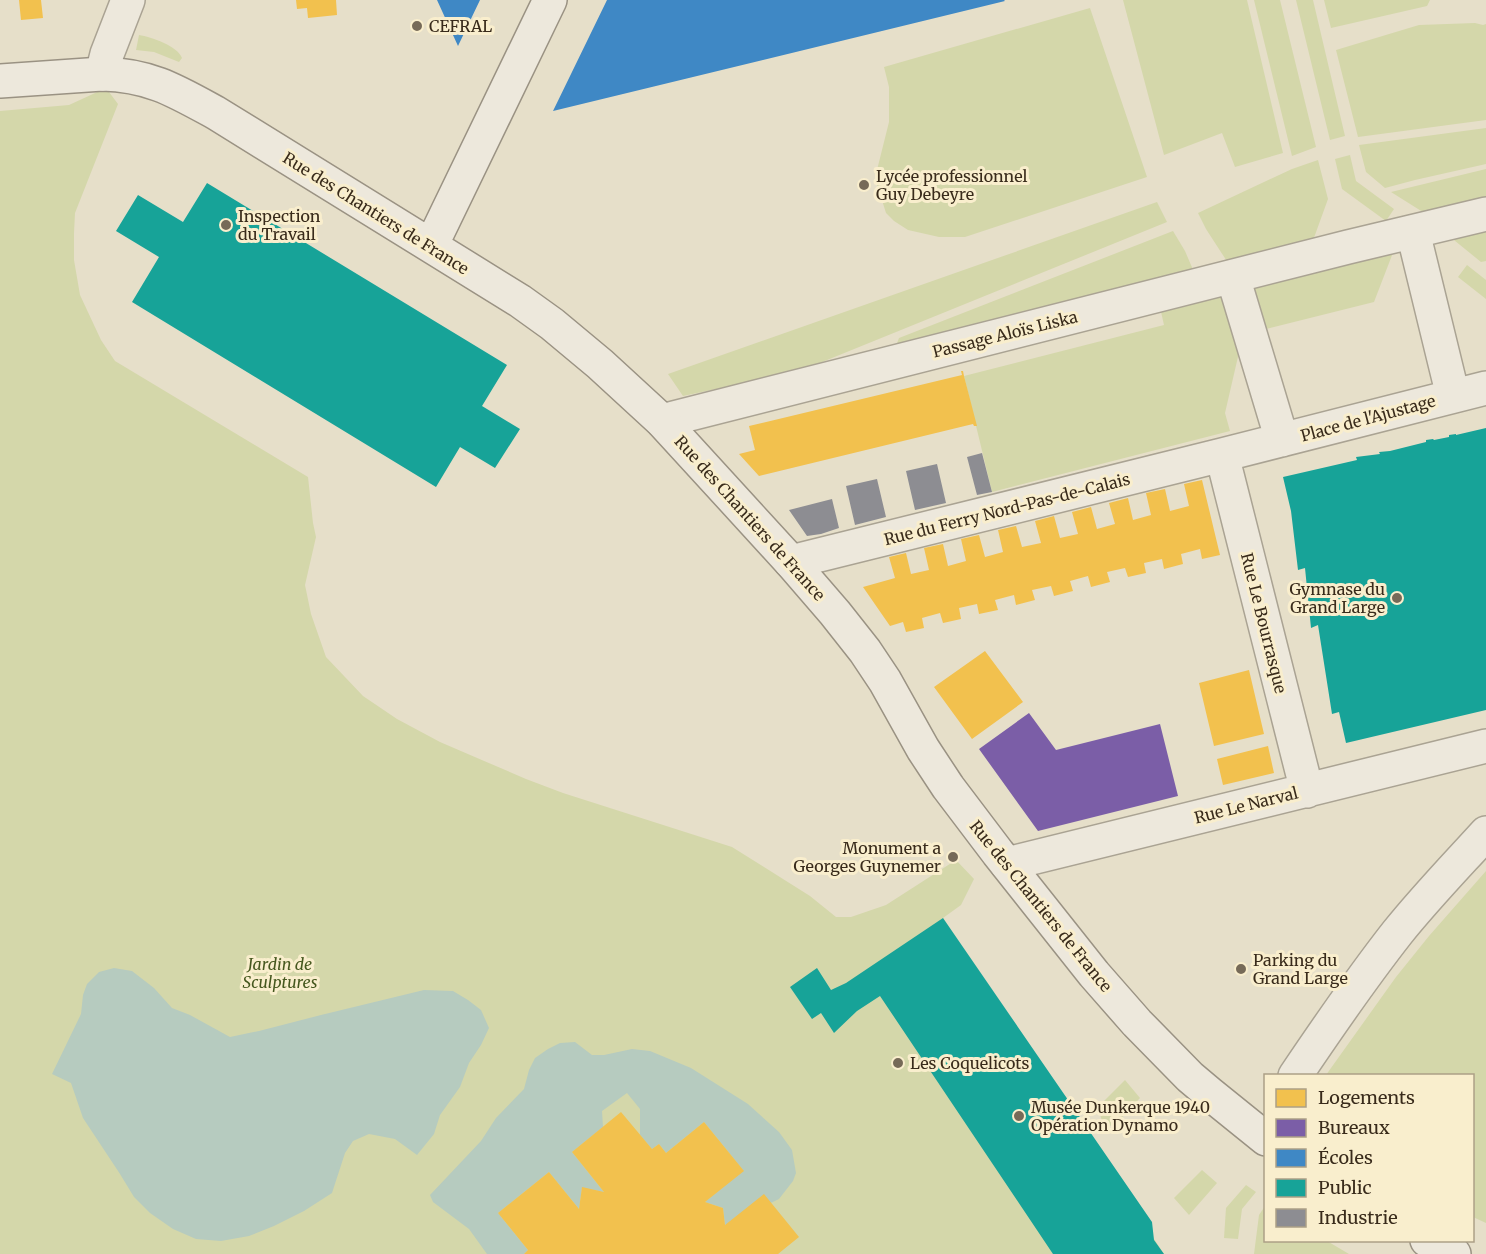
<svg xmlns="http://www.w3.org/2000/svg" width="1486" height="1254" font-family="Merriweather,serif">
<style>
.green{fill:#d4d7aa}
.water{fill:#b6cbbf}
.homes{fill:#f2c14e}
.offices{fill:#7b5ea7}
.schools{fill:#3f88c5}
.public{fill:#17a398}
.industry{fill:#8d8d92}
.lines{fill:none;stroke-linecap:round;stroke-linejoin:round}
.street-casing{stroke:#aaa393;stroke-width:36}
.secondary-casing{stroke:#9a9283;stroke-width:36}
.street{stroke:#ede8dc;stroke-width:33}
.secondary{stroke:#ede8dc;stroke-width:33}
.poi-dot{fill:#766a58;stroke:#f9eecd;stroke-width:2}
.labels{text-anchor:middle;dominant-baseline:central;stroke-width:6;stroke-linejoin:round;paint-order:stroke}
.poi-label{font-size:16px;fill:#392b1b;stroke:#f9eecd;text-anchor:start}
.street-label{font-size:16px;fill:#392b1b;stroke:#f9eecd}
.park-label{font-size:16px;font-style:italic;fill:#46581f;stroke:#f9eecd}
</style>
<rect width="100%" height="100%" fill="#e6dfc9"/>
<path class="green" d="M 1123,0 L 1247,0 L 1283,153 L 1235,167 L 1222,133 L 1164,155 Z
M 1254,0 L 1280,0 L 1316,147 L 1292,156 Z
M 1296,0 L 1313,0 L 1345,136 L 1330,140 Z
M 1324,0 L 1430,0 L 1427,6 L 1331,28 Z
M 1090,8 L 1147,177 L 965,237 L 939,237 L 908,230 L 894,221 L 886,213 L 875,178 L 889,122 L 889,87 L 884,67 Z
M 1475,23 L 1483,25 L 1486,24 L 1486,120 L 1358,137 L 1336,50 L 1419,25 Z
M 139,35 C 151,37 178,46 182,58 L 179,62 L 154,52 L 136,50 Z
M 106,88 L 118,104 L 75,213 L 74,233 L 74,260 L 80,295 L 101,340 L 115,361 L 308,477 L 313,523 L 316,537 L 305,585 L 311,614 L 326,657 L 363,696 L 397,719 L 440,742 L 526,779 L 563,793 L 732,847 L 810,896 L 836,917 L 851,917 L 886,905 L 956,860 L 974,879 L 961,905 L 943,918 L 1164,1254 L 0,1254 L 0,111 L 69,105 Z
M 1486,128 L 1486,164 L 1415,180 L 1385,188 L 1366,172 L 1359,145 Z
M 1350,155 L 1356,181 L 1394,209 L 1386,221 L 1342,189 L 1335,159 Z
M 1318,160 L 1328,199 L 1311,246 L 1230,266 L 1206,229 L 1198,213 L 1292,169 Z
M 1486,169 L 1486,200 L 1426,214 L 1391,192 Z
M 1157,202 L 1167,222 L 800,371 L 683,396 L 668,374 Z
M 1486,225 L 1486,261 L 1481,262 L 1449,236 Z
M 1173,231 L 1185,251 L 1194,272 L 896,346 L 899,338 Z
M 1394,250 L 1374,302 L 1258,331 L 1245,283 Z
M 1467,265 L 1486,280 L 1486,299 L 1458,277 Z
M 1230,291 L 1243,335 L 1225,413 L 1230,431 L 992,492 L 964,376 L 1164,325 L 1159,303 Z
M 1486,871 L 1486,1223 L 1473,1217 L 1472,1076 L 1326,1075 L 1396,977 L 1429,936 Z
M 1125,1080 L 1140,1098 L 1113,1127 L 1102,1121 L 1098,1107 Z
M 1202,1170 L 1217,1183 L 1189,1215 L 1174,1198 Z
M 1246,1185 L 1256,1192 L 1242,1209 L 1238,1239 L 1224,1238 L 1226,1208 Z
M 1265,1206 L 1266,1240 L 1327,1241 L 1349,1254 L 1254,1254 L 1259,1215 Z"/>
<path class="water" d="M 114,968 L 132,971 L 154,988 L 172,1008 L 190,1015 L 230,1037 L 259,1031 L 321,1015 L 424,990 L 453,991 L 468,1000 L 481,1010 L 489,1028 L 481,1045 L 469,1063 L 460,1087 L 440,1115 L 434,1134 L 417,1155 L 395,1139 L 369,1134 L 353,1141 L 345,1153 L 332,1193 L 304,1211 L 274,1226 L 249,1236 L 221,1241 L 196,1239 L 173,1229 L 150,1213 L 134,1197 L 120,1174 L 83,1118 L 71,1083 L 52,1074 L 81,1014 L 83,995 L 87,984 L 99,972 Z
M 575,1042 L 592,1055 L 604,1055 L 632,1049 L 650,1051 L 691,1068 L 748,1104 L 779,1132 L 792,1150 L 796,1173 L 793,1181 L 779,1199 L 725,1225 L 723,1208 L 705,1202 L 743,1170 L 704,1122 L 666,1153 L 659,1144 L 652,1149 L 640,1135 L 640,1109 L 627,1093 L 602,1111 L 603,1127 L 572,1152 L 604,1192 L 582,1188 L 579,1209 L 549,1172 L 498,1213 L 528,1250 L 524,1254 L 487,1254 L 469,1229 L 433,1202 L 430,1195 L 481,1141 L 496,1118 L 524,1089 L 529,1070 L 535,1058 L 548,1049 L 560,1043 Z"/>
<path class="homes" d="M 19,0 L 41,0 L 43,18 L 21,20 Z
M 296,0 L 336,0 L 337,15 L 308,18 L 307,8 L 297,9 Z
M 961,371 L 963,371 L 964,376 L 977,426 L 974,426 L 973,424 L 759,476 L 739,454 L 755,450 L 749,426 L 962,375 Z
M 1202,480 L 1220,555 L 1202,559 L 1200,549 L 1181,554 L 1183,564 L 1164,569 L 1162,559 L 1144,563 L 1146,573 L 1128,577 L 1125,568 L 1107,572 L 1110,582 L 1091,587 L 1088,576 L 1070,581 L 1073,591 L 1054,596 L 1051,586 L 1032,590 L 1035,600 L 1016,605 L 1014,595 L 995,600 L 998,610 L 979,614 L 977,604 L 959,608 L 961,619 L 943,623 L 940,613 L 922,618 L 924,628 L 906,632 L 903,622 L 890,626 L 863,587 L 895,578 L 889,557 L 906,553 L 911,574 L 929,570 L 924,548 L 943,544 L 948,566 L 966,561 L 961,539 L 979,535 L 985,557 L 1003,552 L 998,530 L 1016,526 L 1022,547 L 1041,543 L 1035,521 L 1054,516 L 1060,538 L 1078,534 L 1072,512 L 1091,507 L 1097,529 L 1115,524 L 1109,503 L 1128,498 L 1133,520 L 1151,515 L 1146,493 L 1165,489 L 1170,511 L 1189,506 L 1184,484 Z
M 985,651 L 1023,702 L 972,739 L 934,687 Z
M 1249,670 L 1264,734 L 1214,746 L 1199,683 Z
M 1268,746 L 1274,773 L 1223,785 L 1217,759 Z
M 621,1112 L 652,1149 L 659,1144 L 666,1153 L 704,1122 L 744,1171 L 705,1202 L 723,1208 L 725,1225 L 764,1194 L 799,1237 L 778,1254 L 524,1254 L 528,1250 L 498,1213 L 549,1172 L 579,1209 L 582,1187 L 604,1192 L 572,1152 Z"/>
<path class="offices" d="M 1029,713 L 1056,750 L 1160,724 L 1178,796 L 1038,831 L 979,749 Z"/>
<path class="schools" d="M 437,0 L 480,0 L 458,46 Z
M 607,0 L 1004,0 L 1005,1 L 553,111 Z"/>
<path class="public" d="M 207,183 L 507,365 L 482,406 L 520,429 L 495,468 L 460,447 L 436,487 L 132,302 L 159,257 L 116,231 L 138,195 L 183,222 Z
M 1486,428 L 1486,710 L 1346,743 L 1339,712 L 1332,714 L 1318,625 L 1311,628 L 1305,568 L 1298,570 L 1291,511 L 1283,477 L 1357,460 L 1356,457 L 1380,454 L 1379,452 L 1390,451 L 1426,442 L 1426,440 L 1433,439 L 1434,440 L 1449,437 L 1449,435 L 1456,434 L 1456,435 Z
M 943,918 L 1152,1222 L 1154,1240 L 1164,1254 L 1053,1254 L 880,996 L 857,1011 L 834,1033 L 821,1013 L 812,1019 L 790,987 L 817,968 L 831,990 L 846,983 Z"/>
<path class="industry" d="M 982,453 L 992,492 L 977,495 L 967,457 Z
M 937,464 L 946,503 L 915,510 L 906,471 Z
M 877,479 L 886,517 L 855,525 L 846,486 Z
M 832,499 L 839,528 L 821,534 L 807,536 L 789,510 Z"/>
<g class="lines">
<g class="street-casing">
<path id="street" d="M 102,74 L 107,54 L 128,0
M 1413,232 L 1453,396
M 1233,277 L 1282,440
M 662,421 L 1348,247 L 1486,214
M 1222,455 L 1307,791
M 791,562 L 1222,455 L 1486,388
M 1007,864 L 1486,746
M 1295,1076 C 1328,1027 1361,979 1397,933 C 1425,898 1456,866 1486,833"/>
</g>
<g class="secondary-casing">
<path id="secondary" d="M 0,81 L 102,74 C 150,75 176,91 216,113 L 520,301 L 552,324 L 600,364 L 662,421 L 791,562 L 835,613 L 865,651 L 885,681 L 923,749 L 948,787 L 998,853 L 1094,974 L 1137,1023 L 1190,1077 L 1209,1093 L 1266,1139
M 431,246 L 550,0
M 1427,1240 L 1454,1254"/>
</g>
<use href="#street" class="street"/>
<use href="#secondary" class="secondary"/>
</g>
<g class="poi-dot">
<circle cx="417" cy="26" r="6"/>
<circle cx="864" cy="185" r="6"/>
<circle cx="226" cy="225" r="6"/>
<circle cx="1397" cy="598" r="6"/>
<circle cx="953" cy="857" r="6"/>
<circle cx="1241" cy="969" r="6"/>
<circle cx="898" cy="1063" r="6"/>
<circle cx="1019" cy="1116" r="6"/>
</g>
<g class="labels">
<g class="poi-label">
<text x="429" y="26">CEFRAL</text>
<text x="876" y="176">Lycée professionnel<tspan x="876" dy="18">Guy Debeyre</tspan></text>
<text x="238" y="216">Inspection<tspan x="238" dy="18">du Travail</tspan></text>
<text x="1385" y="589" text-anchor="end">Gymnase du<tspan x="1385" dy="18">Grand Large</tspan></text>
<text x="941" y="848" text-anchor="end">Monument a<tspan x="941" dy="18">Georges Guynemer</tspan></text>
<text x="1253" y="960">Parking du<tspan x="1253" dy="18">Grand Large</tspan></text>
<text x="910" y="1063">Les Coquelicots</text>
<text x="1031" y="1107">Musée Dunkerque 1940<tspan x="1031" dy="18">Opération Dynamo</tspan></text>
</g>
<g class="street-label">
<text transform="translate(376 213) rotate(32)">Rue des Chantiers de France</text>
<text transform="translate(1005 334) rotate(-14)">Passage Aloïs Liska</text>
<text transform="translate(1368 418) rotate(-15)">Place de l'Ajustage</text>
<text transform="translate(1007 509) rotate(-14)">Rue du Ferry Nord-Pas-de-Calais</text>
<text transform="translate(750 518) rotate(48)">Rue des Chantiers de France</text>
<text transform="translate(1264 623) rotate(76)">Rue Le Bourrasque</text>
<text transform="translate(1246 805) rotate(-14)">Rue Le Narval</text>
<text transform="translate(1041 906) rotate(51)">Rue des Chantiers de France</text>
</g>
<g class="park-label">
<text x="280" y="964">Jardin de<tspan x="280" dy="18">Sculptures</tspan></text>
</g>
</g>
<rect x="1264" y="1074" width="210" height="168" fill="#f9eecd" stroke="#aca086" stroke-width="1.5"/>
<rect x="1276" y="1089" width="30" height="18" fill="#f2c14e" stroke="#aca086" stroke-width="1.5"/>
<text x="1318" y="1104" font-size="18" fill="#392b1b">Logements</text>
<rect x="1276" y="1119" width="30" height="18" fill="#7b5ea7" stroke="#aca086" stroke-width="1.5"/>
<text x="1318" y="1134" font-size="18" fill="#392b1b">Bureaux</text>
<rect x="1276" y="1149" width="30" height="18" fill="#3f88c5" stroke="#aca086" stroke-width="1.5"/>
<text x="1318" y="1164" font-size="18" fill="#392b1b">Écoles</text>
<rect x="1276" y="1179" width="30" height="18" fill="#17a398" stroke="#aca086" stroke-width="1.5"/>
<text x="1318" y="1194" font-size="18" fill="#392b1b">Public</text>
<rect x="1276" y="1209" width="30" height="18" fill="#8d8d92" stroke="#aca086" stroke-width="1.5"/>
<text x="1318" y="1224" font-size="18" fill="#392b1b">Industrie</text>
</svg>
